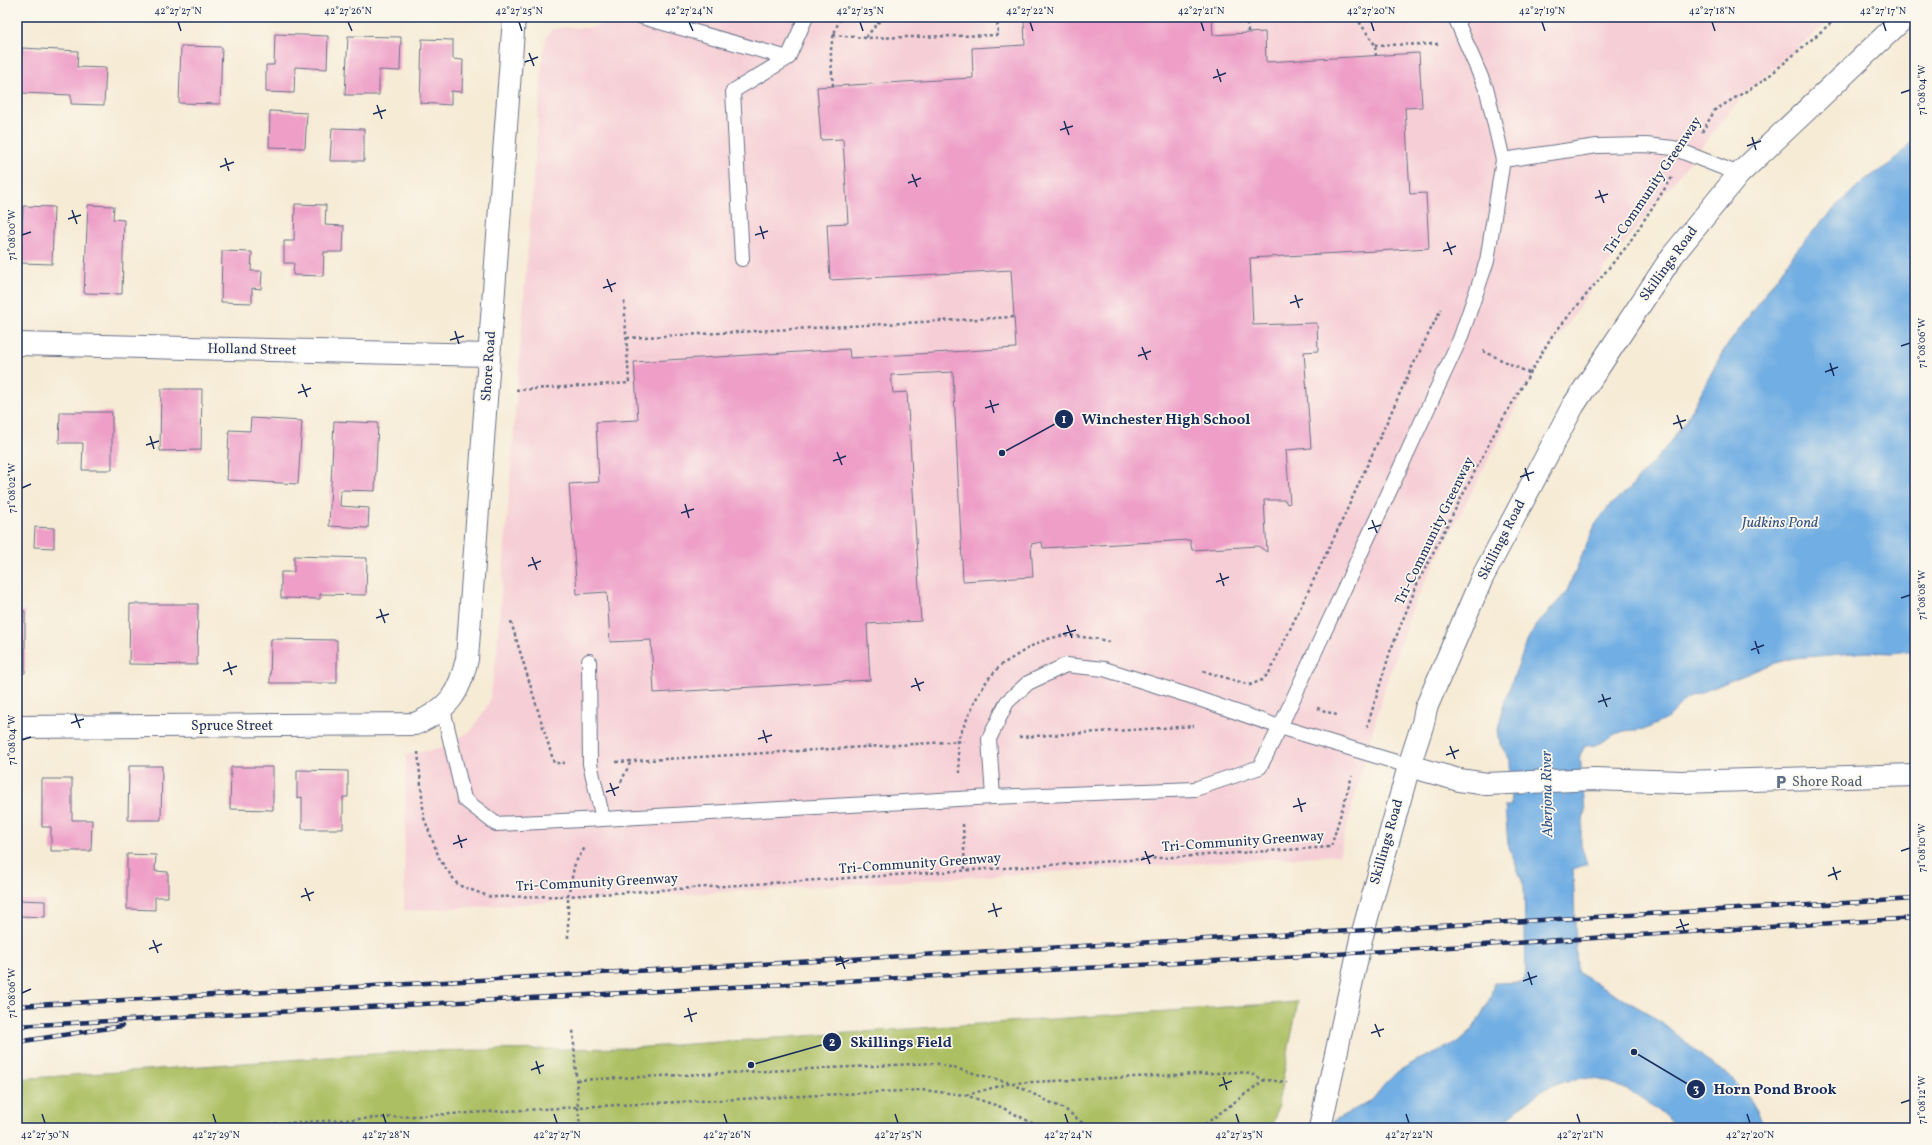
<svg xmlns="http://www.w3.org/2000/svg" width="1932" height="1145" font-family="Vollkorn,serif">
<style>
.built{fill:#f6cfd6}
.green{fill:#acbf62;stroke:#647760}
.water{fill:#71aee3;stroke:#466ea0}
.building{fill:#ee9ec7}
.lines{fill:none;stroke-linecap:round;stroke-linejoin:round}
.service-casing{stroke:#687188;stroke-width:16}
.minor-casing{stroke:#687188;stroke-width:24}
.primary-casing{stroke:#687188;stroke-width:24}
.path{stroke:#687188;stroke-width:2.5;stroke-dasharray:3 3;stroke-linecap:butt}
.service{stroke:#fff;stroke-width:14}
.minor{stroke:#fff;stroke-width:22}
.primary{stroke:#fff;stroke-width:22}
.rail-casing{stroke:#1b2f5e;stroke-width:4.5}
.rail{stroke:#fbf7ec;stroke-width:3;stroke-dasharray:9;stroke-linecap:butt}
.ticks{fill:none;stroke:#1b2f5e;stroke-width:1.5}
.labels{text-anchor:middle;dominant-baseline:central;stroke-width:3.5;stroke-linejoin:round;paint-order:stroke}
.street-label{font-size:14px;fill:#1b2f5e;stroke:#fbf7ec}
.service-label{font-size:14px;fill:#4e5e75;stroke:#fbf7ec;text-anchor:start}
.water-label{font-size:15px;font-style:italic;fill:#355586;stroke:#fbf7ec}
.leader{fill:none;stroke:#1b2f5e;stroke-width:1.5}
.callout-dot{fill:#1b2f5e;stroke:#fbf7ec;stroke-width:1.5}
.mark-label{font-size:12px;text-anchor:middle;font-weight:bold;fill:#fff}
.callout-label{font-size:15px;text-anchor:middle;font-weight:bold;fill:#1b2f5e;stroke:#fbf7ec;stroke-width:3.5;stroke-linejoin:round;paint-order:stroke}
.neatline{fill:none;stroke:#1b2f5e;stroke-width:1.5}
.ticks-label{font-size:10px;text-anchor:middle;fill:#1b2f5e}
</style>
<rect width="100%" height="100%" fill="#fbf7ec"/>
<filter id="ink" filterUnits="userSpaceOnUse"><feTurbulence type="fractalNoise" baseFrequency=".025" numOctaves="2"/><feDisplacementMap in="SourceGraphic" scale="8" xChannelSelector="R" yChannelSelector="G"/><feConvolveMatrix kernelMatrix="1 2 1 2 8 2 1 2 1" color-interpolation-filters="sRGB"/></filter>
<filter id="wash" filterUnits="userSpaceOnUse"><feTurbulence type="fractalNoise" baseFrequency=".012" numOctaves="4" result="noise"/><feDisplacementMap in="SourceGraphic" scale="16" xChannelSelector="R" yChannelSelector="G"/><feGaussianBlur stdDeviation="0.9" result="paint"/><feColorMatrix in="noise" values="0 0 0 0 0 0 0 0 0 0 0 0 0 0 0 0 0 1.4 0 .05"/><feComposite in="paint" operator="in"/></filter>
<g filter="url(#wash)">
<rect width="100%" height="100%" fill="#f6ebd5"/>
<path class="built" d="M 620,17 L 1834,17 L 1744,94 L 1607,265 L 1523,393 L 1414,603 L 1384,690 L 1339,855 L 404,911 L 406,755 L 443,748 L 472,730 L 489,703 L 496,661 L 543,51 L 546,38 L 551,30 L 564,27 L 591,28 Z"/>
<path class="green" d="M 1298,1002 L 1273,1128 L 17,1128 L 17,1079 L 416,1051 L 632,1048 Z"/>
<path class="water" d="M 1915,119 L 1915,650 L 1893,653 L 1866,652 L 1794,658 L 1771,664 L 1686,699 L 1668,718 L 1646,729 L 1624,731 L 1612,735 L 1604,741 L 1595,745 L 1585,746 L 1580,755 L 1585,811 L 1581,832 L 1581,844 L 1587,864 L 1573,869 L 1577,972 L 1658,1019 L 1716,1068 L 1732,1078 L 1752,1102 L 1765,1128 L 1678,1128 C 1670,1119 1660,1112 1650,1104 C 1614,1078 1576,1067 1537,1094 C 1520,1105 1509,1120 1490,1128 L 1320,1128 L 1372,1100 L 1385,1084 L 1397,1072 L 1416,1061 L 1458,1042 L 1472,1030 L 1481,1015 L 1490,998 L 1494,983 L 1522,982 L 1526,974 L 1524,886 L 1508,844 L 1505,806 L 1511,806 L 1510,760 L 1500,744 L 1498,729 L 1506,697 L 1529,637 L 1536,625 L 1566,593 L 1595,525 L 1609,506 L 1628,490 L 1663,451 L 1686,421 L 1722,353 L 1796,251 L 1824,219 L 1863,181 L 1890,164 L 1906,148 L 1912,139 L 1911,120 Z"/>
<g id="blocks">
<path class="building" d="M 1024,17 L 1212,17 L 1213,35 L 1265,32 L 1266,62 L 1419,53 L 1422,107 L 1405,108 L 1410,194 L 1426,193 L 1429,248 L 1250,258 L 1253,325 L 1317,323 L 1318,351 L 1304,352 L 1311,448 L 1286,450 L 1290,503 L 1287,504 L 1285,500 L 1264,500 L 1267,552 L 1258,546 L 1192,550 L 1190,540 L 1043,548 L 1042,542 L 1031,544 L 1033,577 L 963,581 L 953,372 L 891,375 L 893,393 L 907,392 L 921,621 L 867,624 L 870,680 L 654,693 L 651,640 L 610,642 L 607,592 L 577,594 L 569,484 L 599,482 L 596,422 L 638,420 L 634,362 L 849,349 L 850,358 L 1016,348 L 1011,270 L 830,280 L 827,224 L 848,223 L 843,139 L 821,140 L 817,87 L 973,78 L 972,48 L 1025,45 Z
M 275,34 L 328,36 L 327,69 L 295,67 L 294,93 L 266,92 L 266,65 L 274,65 Z
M 348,36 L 401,37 L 400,71 L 379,70 L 379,95 L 345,95 Z
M 422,39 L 453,40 L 453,59 L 463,60 L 462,92 L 451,91 L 451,105 L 420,103 Z
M 181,46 L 222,47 L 220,104 L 179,103 Z
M 22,48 L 78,51 L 77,67 L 106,68 L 104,105 L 71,104 L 71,95 L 21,93 Z
M 270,111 L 307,113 L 305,148 L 269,147 Z
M 332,128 L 364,129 L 364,161 L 330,161 Z
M 295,204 L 326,205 L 325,225 L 344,226 L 343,252 L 324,252 L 323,276 L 293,275 L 294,263 L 284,263 L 284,241 L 294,241 Z
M 88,205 L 114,206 L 113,219 L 124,220 L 122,294 L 84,293 Z
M 23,206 L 54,207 L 52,264 L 21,263 Z
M 222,251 L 252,252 L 251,271 L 262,271 L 261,289 L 252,288 L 252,303 L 221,302 Z
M 161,389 L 202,389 L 201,450 L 160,451 Z
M 60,412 L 112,412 L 112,470 L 82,470 L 83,443 L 59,443 Z
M 251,418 L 302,421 L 298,484 L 227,480 L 229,430 L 250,431 Z
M 334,421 L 378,423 L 375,491 L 341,490 L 340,506 L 369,508 L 368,528 L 329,526 Z
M 35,527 L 54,528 L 54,548 L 34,547 Z
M 294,556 L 367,558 L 366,595 L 320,594 L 320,599 L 281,598 L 281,572 L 294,572 Z
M 130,604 L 198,604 L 197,665 L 129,664 Z
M 17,611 L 25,611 L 25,673 L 17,673 Z
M 271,639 L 337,640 L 337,683 L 270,683 Z
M 129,766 L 162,766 L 161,820 L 128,820 Z
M 231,767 L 273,767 L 273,810 L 230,809 Z
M 297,770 L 348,771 L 348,797 L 343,797 L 343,829 L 302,829 L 302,797 L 297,798 Z
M 42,779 L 72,779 L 72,820 L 92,820 L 91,851 L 51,851 L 51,827 L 42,827 Z
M 127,854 L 156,855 L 155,871 L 168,872 L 168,897 L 155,897 L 155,910 L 127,909 Z
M 19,900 L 45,901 L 45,917 L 19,916 Z"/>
</g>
</g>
<g filter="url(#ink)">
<use href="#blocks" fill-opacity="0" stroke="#687188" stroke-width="1"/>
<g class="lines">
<g class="service-casing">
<path id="service" d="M 642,17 L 788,58
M 1503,160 L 1597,146 L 1646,145 L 1673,148 L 1739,174
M 742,259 L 733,91 L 788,58 L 806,17
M 589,661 L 590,764 L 603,819
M 1066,665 L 1104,669 L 1187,695 L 1280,727 L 1260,767 L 1195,789 L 993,797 L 989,739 L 1007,702 L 1028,683 Z
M 443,709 L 464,799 L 496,824 L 603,819 L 993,797
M 1409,766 L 1280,727 L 1460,339 L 1487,261 L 1503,160 L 1487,91 L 1455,17"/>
</g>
<g class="minor-casing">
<path id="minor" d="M 17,344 L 488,355
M 17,727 L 415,724 C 449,709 459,694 467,659 L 514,17
M 1409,766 L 1459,780 L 1487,784 L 1594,779 L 1681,782 L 1915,775"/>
</g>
<g class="primary-casing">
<path id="primary" d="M 1320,1128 L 1361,939 L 1409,766 L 1423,723 L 1426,708 L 1482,578 L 1573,406 L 1673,255 L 1739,174 L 1905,17"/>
</g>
<path class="path" d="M 1247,17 L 1248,33
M 1356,17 L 1375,45 L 1376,56
M 833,35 L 866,38 L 998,35 L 997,17
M 866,37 L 883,17
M 1375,45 L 1439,44
M 833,86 C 831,55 827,46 841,17
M 1702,132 L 1715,110 L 1763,81 L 1838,17
M 627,338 L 1014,317
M 1483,351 L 1529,373
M 516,390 L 629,383 L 624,299
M 511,622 L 554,763 L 565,763
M 1203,671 L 1250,685 L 1262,680 L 1269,673 L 1340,525 L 1410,371 L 1441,309
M 1317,708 L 1339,716
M 1367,727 L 1390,652 L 1418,582 L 1494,434 L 1552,336 L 1627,246 L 1673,176
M 1019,737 L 1194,726
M 418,752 L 424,818 L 440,860 L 458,885 L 491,897 L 568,896 L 1331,847 L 1352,776
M 616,762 L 964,741
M 960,773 L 957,741 L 978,695 L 988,679 L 1001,665 L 1035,644 L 1051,638 L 1066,635 L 1099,639 L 1109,642
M 621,782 L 631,761
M 963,824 L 965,872
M 568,938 L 568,896 L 575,863 L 586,846
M 577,1080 L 935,1063 L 1011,1083 L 1066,1110 L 1089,1128
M 966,1095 L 1011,1083 L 1238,1072 L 1251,1074 L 1264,1080
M 196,1128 L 578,1107 L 573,1028
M 580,1128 L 578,1107 L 922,1090 L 965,1095 L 1001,1107 L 1042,1128
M 1200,1128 L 1264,1080 L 1287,1082"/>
<use href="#service" class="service"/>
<use href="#minor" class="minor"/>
<use href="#primary" class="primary"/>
<g class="rail-casing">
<path id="rail" d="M 17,1006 L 1915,899
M 17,1026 L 1304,956 L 1915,918
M 17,1042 L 122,1026"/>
</g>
<use href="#rail" class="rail"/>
</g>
</g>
<path class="ticks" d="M 178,22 L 181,31M 348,22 L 352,31M 519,22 L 522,31M 689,22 L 693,31M 860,22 L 863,31M 1030,22 L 1033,31M 1201,22 L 1204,31M 1371,22 L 1374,31M 1542,22 L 1545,31M 1712,22 L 1715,31M 1883,22 L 1886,31M 529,53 L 534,66M 525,62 L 538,57M 1217,69 L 1221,82M 1213,78 L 1226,73M 1901,93 L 1910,90M 377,105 L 382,119M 373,114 L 386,110M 1064,121 L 1069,135M 1060,130 L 1073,126M 1752,137 L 1756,150M 1747,146 L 1761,141M 225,158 L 229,171M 220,167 L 234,162M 912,174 L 917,187M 908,183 L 921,178M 1599,190 L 1604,203M 1595,198 L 1608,194M 72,210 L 77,224M 68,219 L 81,215M 760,226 L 764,239M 22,235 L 31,232M 755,235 L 768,231M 1447,242 L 1452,255M 1443,251 L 1456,246M 607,279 L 612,292M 603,288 L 616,283M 1295,295 L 1299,308M 1290,303 L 1303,299M 455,331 L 459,344M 450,340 L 464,336M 1901,346 L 1910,343M 1142,347 L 1147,360M 1138,356 L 1151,351M 1830,363 L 1834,376M 1825,372 L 1838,367M 302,384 L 307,397M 298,393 L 311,388M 990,400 L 994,413M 985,408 L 999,404M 1677,415 L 1682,429M 1673,424 L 1686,420M 150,436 L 154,449M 146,445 L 159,441M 837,452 L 842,465M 833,461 L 846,456M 1525,468 L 1529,481M 1520,477 L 1534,472M 22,488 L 31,484M 685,504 L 689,518M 681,513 L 694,509M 1372,520 L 1377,533M 1368,529 L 1381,525M 532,557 L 537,570M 528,566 L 541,561M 1220,573 L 1224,586M 1216,582 L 1229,577M 1901,598 L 1910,595M 380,609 L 385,623M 376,618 L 389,614M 1067,625 L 1072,638M 1063,634 L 1076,630M 1755,641 L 1759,654M 1751,650 L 1764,645M 228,662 L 232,675M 223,671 L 237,666M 915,678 L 920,691M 911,687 L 924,682M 1602,694 L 1607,707M 1598,702 L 1611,698M 75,714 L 80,728M 71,723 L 84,719M 763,730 L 767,743M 758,739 L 772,735M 22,740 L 31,737M 1450,746 L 1455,759M 1446,755 L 1459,750M 610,783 L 615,796M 606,792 L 619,787M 1298,798 L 1302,812M 1293,807 L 1306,803M 458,835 L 462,848M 453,844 L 467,839M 1145,851 L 1150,864M 1901,851 L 1910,848M 1141,860 L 1154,855M 1833,867 L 1837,880M 1828,876 L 1841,871M 305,888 L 310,901M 301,897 L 314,892M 993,903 L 997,917M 988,912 L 1002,908M 1680,919 L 1685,932M 1676,928 L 1689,924M 153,940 L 158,953M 149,949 L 162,944M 840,956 L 845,969M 836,965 L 849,960M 1528,972 L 1532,985M 1523,981 L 1537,976M 22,993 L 31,989M 688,1008 L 692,1022M 684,1017 L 697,1013M 1375,1024 L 1380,1037M 1371,1033 L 1384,1029M 536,1061 L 540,1074M 531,1070 L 544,1065M 1223,1077 L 1227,1090M 1219,1086 L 1232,1081M 1901,1103 L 1910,1100M 42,1114 L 45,1123M 213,1114 L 216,1123M 383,1114 L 386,1123M 554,1114 L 557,1123M 724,1114 L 727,1123M 895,1114 L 898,1123M 1065,1114 L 1068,1123M 1236,1114 L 1239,1123M 1406,1114 L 1409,1123M 1577,1114 L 1580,1123M 1747,1114 L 1750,1123"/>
<defs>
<g id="parking-bare" transform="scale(1.08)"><path d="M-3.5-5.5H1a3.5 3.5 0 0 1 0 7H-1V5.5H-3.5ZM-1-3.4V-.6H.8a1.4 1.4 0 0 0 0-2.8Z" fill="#5c6f8a" stroke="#fbf7ec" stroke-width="2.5" paint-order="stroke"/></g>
</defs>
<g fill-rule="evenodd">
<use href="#parking-bare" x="1781" y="782"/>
</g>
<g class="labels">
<g class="street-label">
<text transform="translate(1653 186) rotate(-56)">Tri-Community Greenway</text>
<text transform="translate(1669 264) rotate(-54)">Skillings Road</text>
<text transform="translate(252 350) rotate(1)">Holland Street</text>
<text transform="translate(489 366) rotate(-86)">Shore Road</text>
<text transform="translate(1435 531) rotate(-64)">Tri-Community Greenway</text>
<text transform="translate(1502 540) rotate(-63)">Skillings Road</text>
<text x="232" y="726">Spruce Street</text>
<text transform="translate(1243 842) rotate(-4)">Tri-Community Greenway</text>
<text transform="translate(1387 842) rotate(-74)">Skillings Road</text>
<text transform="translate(920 864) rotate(-4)">Tri-Community Greenway</text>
<text transform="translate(597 883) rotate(-3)">Tri-Community Greenway</text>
</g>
<g class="service-label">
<text x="1792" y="782">Shore Road</text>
</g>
<g class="water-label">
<text x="1780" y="523">Judkins Pond</text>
<text transform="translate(1548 794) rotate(-91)">Aberjona River</text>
</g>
</g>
<path class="leader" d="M1002 453L1064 419M751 1065L832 1042M1634 1052L1696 1089"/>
<g class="callout-dot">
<circle cx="1002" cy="453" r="4"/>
<circle cx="751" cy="1065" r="4"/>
<circle cx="1634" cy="1052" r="4"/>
<circle cx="1064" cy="419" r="10"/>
<circle cx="832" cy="1042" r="10"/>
<circle cx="1696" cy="1089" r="10"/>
</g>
<g class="mark-label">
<text x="1064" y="423">1</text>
<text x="832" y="1046">2</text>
<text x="1696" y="1093">3</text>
</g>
<g class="callout-label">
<text x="1166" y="424">Winchester High School</text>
<text x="901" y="1047">Skillings Field</text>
<text x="1775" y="1094">Horn Pond Brook</text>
</g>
<rect width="1932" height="1145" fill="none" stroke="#fbf7ec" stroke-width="44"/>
<rect x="22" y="22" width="1888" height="1101" class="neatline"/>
<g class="ticks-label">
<text x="178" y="14">42°27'27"N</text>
<text x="348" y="14">42°27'26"N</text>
<text x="519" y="14">42°27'25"N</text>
<text x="689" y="14">42°27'24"N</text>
<text x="860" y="14">42°27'23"N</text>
<text x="1030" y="14">42°27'22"N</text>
<text x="1201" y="14">42°27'21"N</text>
<text x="1371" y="14">42°27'20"N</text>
<text x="1542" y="14">42°27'19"N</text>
<text x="1712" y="14">42°27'18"N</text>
<text x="1883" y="14">42°27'17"N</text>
<text transform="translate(1921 90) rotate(-90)" y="4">71°08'04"W</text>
<text transform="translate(11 235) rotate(-90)" y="4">71°08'00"W</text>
<text transform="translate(1921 343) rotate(-90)" y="4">71°08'06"W</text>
<text transform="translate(11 488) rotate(-90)" y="4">71°08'02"W</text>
<text transform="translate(1921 595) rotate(-90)" y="4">71°08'08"W</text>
<text transform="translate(11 740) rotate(-90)" y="4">71°08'04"W</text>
<text transform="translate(1921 848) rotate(-90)" y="4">71°08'10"W</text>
<text transform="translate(11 993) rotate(-90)" y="4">71°08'06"W</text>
<text transform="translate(1921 1100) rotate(-90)" y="4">71°08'12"W</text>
<text x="45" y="1138">42°27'30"N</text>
<text x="216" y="1138">42°27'29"N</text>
<text x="386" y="1138">42°27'28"N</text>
<text x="557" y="1138">42°27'27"N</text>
<text x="727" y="1138">42°27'26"N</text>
<text x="898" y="1138">42°27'25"N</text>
<text x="1068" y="1138">42°27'24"N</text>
<text x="1239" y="1138">42°27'23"N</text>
<text x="1409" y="1138">42°27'22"N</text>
<text x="1580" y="1138">42°27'21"N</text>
<text x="1750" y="1138">42°27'20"N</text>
</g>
</svg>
